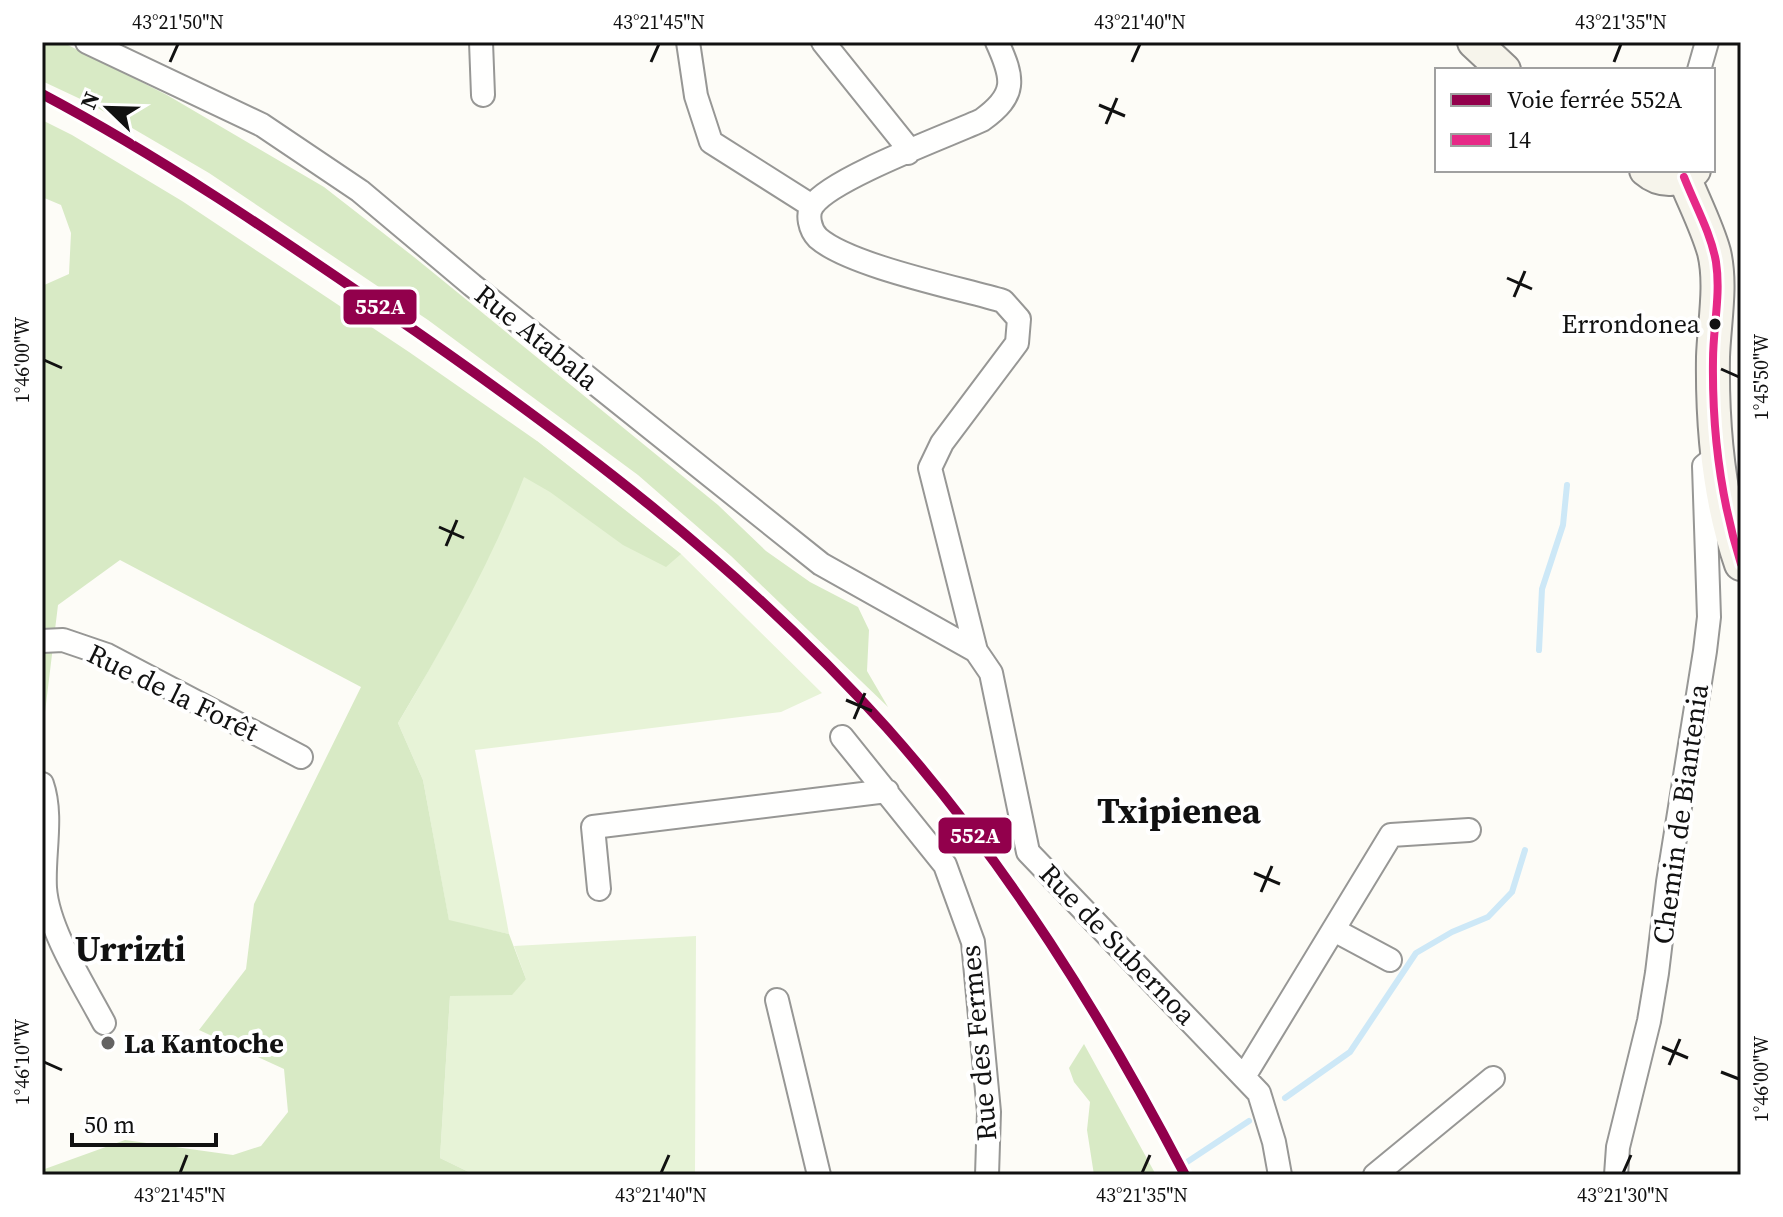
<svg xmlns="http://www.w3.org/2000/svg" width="1783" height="1217" font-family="'Source Serif 4',serif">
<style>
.green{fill:#e7f3d7}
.forest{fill:#d8eac5}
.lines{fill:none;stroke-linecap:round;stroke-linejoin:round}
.stream{stroke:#cde8f7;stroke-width:6}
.minor-casing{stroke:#979795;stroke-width:26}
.secondary-casing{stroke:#8e8d8b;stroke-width:36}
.minor{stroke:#fffffe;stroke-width:22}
.secondary{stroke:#f6f4eb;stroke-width:32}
.bus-1-casing{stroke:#fff;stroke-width:14}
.bus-1{stroke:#e62987;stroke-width:8}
.rail-1-casing{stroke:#fff;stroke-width:16}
.rail-1{stroke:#92004c;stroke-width:10}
.ticks{fill:none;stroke:#111;stroke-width:3}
.bus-dot{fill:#111;stroke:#fff;stroke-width:3}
.poi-dot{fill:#646362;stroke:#fff;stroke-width:3}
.labels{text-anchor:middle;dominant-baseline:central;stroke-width:8;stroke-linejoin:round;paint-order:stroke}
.bus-label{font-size:26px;fill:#111;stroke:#fff;text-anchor:end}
.street-label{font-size:28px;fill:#111;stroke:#fff}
.poi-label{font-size:28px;font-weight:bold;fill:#111;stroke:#fff;text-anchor:start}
.district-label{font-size:36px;font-weight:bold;fill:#111;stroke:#fff}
.line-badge{stroke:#fff;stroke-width:3}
.badge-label{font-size:22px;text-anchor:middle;font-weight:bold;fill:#fff}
.neatline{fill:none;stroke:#111;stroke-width:3}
.ticks-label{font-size:20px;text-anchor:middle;fill:#111}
</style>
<rect width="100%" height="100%" fill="#fdfcf7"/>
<path class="green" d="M 537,441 L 681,554 L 822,693 L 781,712 L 475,750 L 509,934 L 449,921 L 423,780 L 398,723 C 452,633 500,540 537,441 Z
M 696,936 L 695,1175 L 475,1175 L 440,1158 L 450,996 L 526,979 L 514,946 Z"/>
<path class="forest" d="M 42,42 L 62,42 L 167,95 L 324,187 L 414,257 L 718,505 L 766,551 L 810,582 L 858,607 L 869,630 L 867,671 L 888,707 L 731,556 L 638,475 L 428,320 L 209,173 L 91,104 L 42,81 Z
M 42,120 L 72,135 L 182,201 L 409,352 L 537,441 L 681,554 L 666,567 L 623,545 L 550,492 L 524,477 C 491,562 445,644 398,723 L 423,780 L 449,920 L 509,934 L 526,979 L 512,995 L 450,996 L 440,1158 L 475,1175 L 42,1175 L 42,1170 L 125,1140 L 233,1155 L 261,1146 L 288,1112 L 284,1069 L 199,1030 L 246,969 L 254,904 L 361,687 L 120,560 L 58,605 L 42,737 L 42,286 L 69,274 L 71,233 L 61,205 L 42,197 Z
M 1084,1044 L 1156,1175 L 1094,1175 L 1087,1130 L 1090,1102 L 1074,1082 L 1069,1068 Z"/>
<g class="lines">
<path class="stream" d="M 1539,650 L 1542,589 L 1563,525 L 1567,485
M 1285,1098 L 1350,1052 L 1416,953 L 1452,932 L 1488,917 L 1512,892 L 1525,850
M 1184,1164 L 1249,1121"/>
<g class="minor-casing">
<path id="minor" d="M 87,42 L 262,125 L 360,191 L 472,285 L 821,564 L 976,651
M 481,42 L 483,95
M 688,42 L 696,96 L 711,142 L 812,206
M 823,42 L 904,143 L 908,153
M 997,42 C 1014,79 1017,95 982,120 C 947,136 832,178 813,205 C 806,214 810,230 818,238 C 850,266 959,288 1003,301 L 1019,319 L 1017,343 L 942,443 L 930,468 L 976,651 L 991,673 L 1028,852 L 1259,1093 L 1274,1142 L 1280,1175
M 1699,70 L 1707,42
M 42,641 L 63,640 L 107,655 L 301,757
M 842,737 L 945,865 L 973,942 L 989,1112 L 987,1175
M 42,784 C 53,816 43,854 45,888 C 48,930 84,985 104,1023
M 599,889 L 593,827 L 887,791
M 1334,930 L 1390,960
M 777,1000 L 819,1175
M 1245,1075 L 1391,835 L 1469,830
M 1375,1175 L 1493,1078
M 1616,1175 L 1618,1147 L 1649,1021 L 1657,973 L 1668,882 L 1705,651 L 1709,617 L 1704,466 L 1716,456"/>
</g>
<g class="secondary-casing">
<path id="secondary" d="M 1474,42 L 1504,70
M 1646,170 C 1661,183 1679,181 1694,170
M 1684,177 C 1694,202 1707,227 1714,252 C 1722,285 1714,324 1713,357 C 1712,427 1718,498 1741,564"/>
</g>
<use href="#minor" class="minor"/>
<use href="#secondary" class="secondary"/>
<g class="bus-1-casing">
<path id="bus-1" d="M 1684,177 C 1695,205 1711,233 1716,262 C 1721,295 1713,327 1713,360 C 1712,429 1720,497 1741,564"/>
</g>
<use href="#bus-1" class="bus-1"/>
<g class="rail-1-casing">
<path id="rail-1" d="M 42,94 C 161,157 271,232 382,308 C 563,432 740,564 887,728 C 1007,863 1102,1016 1185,1175"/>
</g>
<use href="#rail-1" class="rail-1"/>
</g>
<path class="ticks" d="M 170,62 L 178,44M 651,62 L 659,44M 1132,62 L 1140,44M 1614,62 L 1621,44M 1099,105 L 1125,116M 1106,124 L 1117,98M 1507,278 L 1532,289M 1514,297 L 1525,271M 44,360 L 62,368M 1721,369 L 1739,377M 439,527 L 464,538M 446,546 L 457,520M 846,700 L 872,711M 854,719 L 865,693M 1254,873 L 1280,884M 1261,892 L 1272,866M 1662,1047 L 1688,1058M 44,1062 L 62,1070M 1669,1065 L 1680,1039M 1721,1072 L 1739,1079M 180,1173 L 187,1155M 661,1173 L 669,1155M 1142,1173 L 1150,1155M 1623,1173 L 1631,1155"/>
<circle class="bus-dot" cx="1715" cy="324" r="7"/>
<circle class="poi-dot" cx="108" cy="1043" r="8"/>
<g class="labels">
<g class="bus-label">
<text x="1700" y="324">Errondonea</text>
</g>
<g class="street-label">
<text transform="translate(537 337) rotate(39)">Rue Atabala</text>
<text transform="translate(173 692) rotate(26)">Rue de la Forêt</text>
<text transform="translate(1680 814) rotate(-82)">Chemin de Biantenia</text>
<text transform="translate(1118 944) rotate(46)">Rue de Subernoa</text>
<text transform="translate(978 1043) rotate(-95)">Rue des Fermes</text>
</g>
<g class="poi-label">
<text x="124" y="1043">La Kantoche</text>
</g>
<g class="district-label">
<text x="1179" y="810">Txipienea</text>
<text x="130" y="948">Urrizti</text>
</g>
</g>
<g class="line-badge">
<rect x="342" y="288" width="76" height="38" rx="8" fill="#92004c"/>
<rect x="937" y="816" width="76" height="39" rx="8" fill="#92004c"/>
</g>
<g class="badge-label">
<text x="380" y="314">552A</text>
<text x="975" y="843">552A</text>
</g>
<rect width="1783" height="1217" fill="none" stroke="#ffffff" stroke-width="88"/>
<rect x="1435" y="68" width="280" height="104" fill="#ffffff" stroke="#a0a0a0" stroke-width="2"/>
<rect x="1451" y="94" width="40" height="12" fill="#92004c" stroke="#a0a0a0" stroke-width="2"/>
<text x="1507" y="108" font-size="24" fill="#111111">Voie ferrée 552A</text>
<rect x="1451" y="134" width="40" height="12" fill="#e62987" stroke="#a0a0a0" stroke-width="2"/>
<text x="1507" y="148" font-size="24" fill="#111111">14</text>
<g transform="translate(108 108) rotate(293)" stroke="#ffffff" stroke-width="6" paint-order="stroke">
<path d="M0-6L14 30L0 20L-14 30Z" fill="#111111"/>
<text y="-12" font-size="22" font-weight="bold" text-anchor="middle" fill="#111111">N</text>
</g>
<path d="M72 1133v12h144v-12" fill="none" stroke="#111111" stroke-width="4"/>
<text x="84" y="1133" font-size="24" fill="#111111" stroke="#ffffff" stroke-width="6" paint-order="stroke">50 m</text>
<rect x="44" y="44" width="1695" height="1129" class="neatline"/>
<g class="ticks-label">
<text x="178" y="29">43°21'50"N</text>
<text x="659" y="29">43°21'45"N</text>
<text x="1140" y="29">43°21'40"N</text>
<text x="1621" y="29">43°21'35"N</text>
<text transform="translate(22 360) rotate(-90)" y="7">1°46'00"W</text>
<text transform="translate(1761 377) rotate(-90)" y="7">1°45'50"W</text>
<text transform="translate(22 1062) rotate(-90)" y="7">1°46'10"W</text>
<text transform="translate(1761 1079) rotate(-90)" y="7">1°46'00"W</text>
<text x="180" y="1202">43°21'45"N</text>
<text x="661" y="1202">43°21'40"N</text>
<text x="1142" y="1202">43°21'35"N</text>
<text x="1623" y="1202">43°21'30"N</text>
</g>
</svg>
